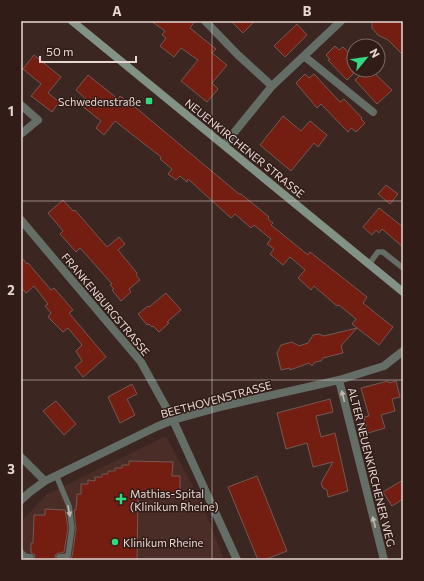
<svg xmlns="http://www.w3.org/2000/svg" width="424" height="581" font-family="Commissioner,sans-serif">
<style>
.built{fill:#4a2d27}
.building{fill:#741e11;stroke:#735954}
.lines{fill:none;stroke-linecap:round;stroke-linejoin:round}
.lane{stroke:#646e67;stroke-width:5.5}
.street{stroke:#646e67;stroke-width:8}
.secondary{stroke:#839287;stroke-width:8}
.oneway{fill:#c0b8b3}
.grid{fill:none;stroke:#e7d7d4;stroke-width:1;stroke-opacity:0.55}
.poi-dot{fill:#32d882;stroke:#311c18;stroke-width:1.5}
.labels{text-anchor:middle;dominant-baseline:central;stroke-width:3;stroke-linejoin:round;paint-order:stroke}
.poi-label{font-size:11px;fill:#e7d7d4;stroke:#311c18;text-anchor:start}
.street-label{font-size:11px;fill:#e7d7d4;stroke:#311c18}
.neatline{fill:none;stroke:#e7d7d4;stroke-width:1.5}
.grid-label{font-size:13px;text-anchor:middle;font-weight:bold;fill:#e7d7d4}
</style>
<rect width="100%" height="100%" fill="#3c2622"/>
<path class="built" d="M 166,436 L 202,503 L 224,560 L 21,560 L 21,522 L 46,495 Z"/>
<path class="building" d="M 151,21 L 195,21 L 190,28 L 216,49 L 212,53 L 227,65 L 212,83 L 218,89 L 207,102 L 181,81 L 198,60 L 181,48 L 174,57 L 160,46 L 166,38 L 162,35 L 165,31 Z
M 231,21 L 255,21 L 243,33 Z
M 372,21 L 400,21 L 403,26 L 403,55 L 388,40 L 378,35 L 372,28 Z
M 297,24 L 307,35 L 285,57 L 274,46 Z
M 335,46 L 339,50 L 343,47 L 354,58 L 354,73 L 347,80 L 328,60 L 330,59 L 326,55 Z
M 34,55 L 61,77 L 48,93 L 59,102 L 52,112 L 31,96 L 41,84 L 23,69 Z
M 366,70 L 371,70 L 392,90 L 377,104 L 355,80 Z
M 305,74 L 309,78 L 314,74 L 340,102 L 344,99 L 362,118 L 361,119 L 365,123 L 356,132 L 351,128 L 348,132 L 321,104 L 317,108 L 296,83 Z
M 88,75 L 118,99 L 120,96 L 135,107 L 239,194 L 241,194 L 269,217 L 268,219 L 273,223 L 271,225 L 308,255 L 310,252 L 367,297 L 363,303 L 393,327 L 379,345 L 352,324 L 356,319 L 339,305 L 337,306 L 314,286 L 311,290 L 298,278 L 305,270 L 290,257 L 283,265 L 270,254 L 274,249 L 267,244 L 271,239 L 254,225 L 251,228 L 235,214 L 231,218 L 188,179 L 187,182 L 180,176 L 176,180 L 168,174 L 172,169 L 160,159 L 161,157 L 115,121 L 104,135 L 96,128 L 101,121 L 82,106 L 87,100 L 76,90 Z
M 283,116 L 301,131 L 310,121 L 327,135 L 318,147 L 314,143 L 291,171 L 260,145 Z
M 386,185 L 398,194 L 390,204 L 378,194 Z
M 63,200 L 73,211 L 75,210 L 107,247 L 119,237 L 125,244 L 118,250 L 137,273 L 136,275 L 140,280 L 129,289 L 131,292 L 121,301 L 112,290 L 114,289 L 110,285 L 112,284 L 98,268 L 80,248 L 76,252 L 60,234 L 63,231 L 48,213 Z
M 379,208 L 403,227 L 403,247 L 382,229 L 379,233 L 376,230 L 372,235 L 363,227 Z
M 21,257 L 27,264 L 28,263 L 51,290 L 54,288 L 73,310 L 69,313 L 106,357 L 83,377 L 75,367 L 82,361 L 76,351 L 82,345 L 68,328 L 63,332 L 48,317 L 51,313 L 45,306 L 48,304 L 34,286 L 26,293 L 21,287 Z
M 166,293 L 181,310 L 167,322 L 169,323 L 159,332 L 153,326 L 152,327 L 149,324 L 147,325 L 138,314 L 148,306 L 149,307 Z
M 357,328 L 341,346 L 343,353 L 323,358 L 321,361 L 315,362 L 312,366 L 309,363 L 290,370 L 290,368 L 281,370 L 277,353 L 281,345 L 292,342 L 299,346 L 308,343 L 313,335 L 319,334 L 324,336 Z
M 388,381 L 389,383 L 396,381 L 400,397 L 392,399 L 395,411 L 381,415 L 385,428 L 368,433 L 364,417 L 369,416 L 361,388 Z
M 132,384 L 137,394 L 127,399 L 135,415 L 120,423 L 108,397 Z
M 330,399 L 333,412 L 316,416 L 321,437 L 335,433 L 348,491 L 328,497 L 327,490 L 323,488 L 321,483 L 333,462 L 313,467 L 307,443 L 286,449 L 277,413 Z
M 56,401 L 76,424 L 64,435 L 43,411 Z
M 129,461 L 173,462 L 172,476 L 180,476 L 180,497 L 138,497 L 137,560 L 69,560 L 72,557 L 76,529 L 74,510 L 76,510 L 77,494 L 81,494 L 81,484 L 88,484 L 88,480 L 95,481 L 95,477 L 102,477 L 102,474 L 108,474 L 108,471 L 115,471 L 115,468 L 122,468 L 122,465 L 129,465 Z
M 257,476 L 287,551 L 264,560 L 258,560 L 228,487 Z
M 403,480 L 403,499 L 392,506 L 383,492 Z
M 45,509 L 65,510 L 68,528 L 64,552 L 56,554 L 55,557 L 56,560 L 34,560 L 35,555 L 31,553 L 31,543 L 33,543 L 34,515 L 45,515 Z"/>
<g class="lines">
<path class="lane" d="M 369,264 L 378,252 L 383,252 L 403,268
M 56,475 L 69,506 L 72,528 L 68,556 L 59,557
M 21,552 L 25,556 L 31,557"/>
<path class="street" d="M 205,21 L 238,55 L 272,86
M 304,56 L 373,112
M 21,105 L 38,120 L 21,134
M 224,145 L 272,86 L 341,21
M 21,220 L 141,362 L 173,420 L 237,560
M 339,380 L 384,560
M 21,457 L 45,481
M 21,500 L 30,492 L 45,481 L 156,427 L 173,420 L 224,406 L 339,380 L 384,366 L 403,351"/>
<path class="secondary" d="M 72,21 L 403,292"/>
</g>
<defs><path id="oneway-solid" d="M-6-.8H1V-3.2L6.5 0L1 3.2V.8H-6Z"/></defs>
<g class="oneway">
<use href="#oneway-solid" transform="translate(343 396) rotate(-104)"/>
<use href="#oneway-solid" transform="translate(69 511) rotate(79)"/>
<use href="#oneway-solid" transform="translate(374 522) rotate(-104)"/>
</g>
<path class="grid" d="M 212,21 L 212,560M 21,201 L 403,201M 21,380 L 403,380"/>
<g class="poi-dot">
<rect x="145" y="97" width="8" height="8" rx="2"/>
<path d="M119 493h4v4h4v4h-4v4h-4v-4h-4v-4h4z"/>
<circle cx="115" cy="542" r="4"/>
</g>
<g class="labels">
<g class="poi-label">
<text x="141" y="101" text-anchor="end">Schwedenstraße</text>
<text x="130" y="493">Mathias-Spital<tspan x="130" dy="13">(Klinikum Rheine)</tspan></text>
<text x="123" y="542">Klinikum Rheine</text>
</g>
<g class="street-label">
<text transform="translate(245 148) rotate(39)">NEUENKIRCHENER STRASSE</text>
<text transform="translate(106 304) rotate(50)">FRANKENBURGSTRASSE</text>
<text transform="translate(216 399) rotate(-15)">BEETHOVENSTRASSE</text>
<text transform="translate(372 467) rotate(76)">ALTER NEUENKIRCHENER WEG</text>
</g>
</g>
<rect width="424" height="581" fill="none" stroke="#311c18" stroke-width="44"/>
<g transform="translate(366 58) rotate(61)"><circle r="19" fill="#311c18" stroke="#7a6763"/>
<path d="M0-3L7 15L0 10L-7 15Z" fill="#32d882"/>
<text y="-6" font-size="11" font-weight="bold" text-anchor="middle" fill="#e7d7d4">N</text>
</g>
<path d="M40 56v6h96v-6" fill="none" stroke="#e7d7d4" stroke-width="2"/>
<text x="46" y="56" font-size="12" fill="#e7d7d4" stroke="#311c18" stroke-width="3" paint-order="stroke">50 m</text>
<rect x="22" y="22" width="380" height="537" class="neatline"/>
<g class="grid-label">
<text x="117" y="16">A</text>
<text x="307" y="16">B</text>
<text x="11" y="116">1</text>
<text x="11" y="295">2</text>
<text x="11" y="474">3</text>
</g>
</svg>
